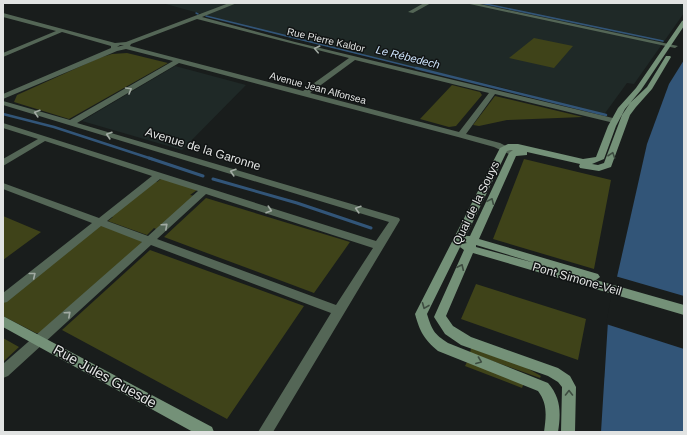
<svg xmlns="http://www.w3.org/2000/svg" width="687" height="435" font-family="Arial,sans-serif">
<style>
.built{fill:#1f2927}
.green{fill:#3f4319}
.water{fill:#325578}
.pier{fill:#191d1c}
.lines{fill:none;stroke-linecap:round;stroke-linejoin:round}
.stream-far2{stroke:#325578;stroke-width:1.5}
.stream-far1{stroke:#325578;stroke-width:2.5}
.stream{stroke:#325578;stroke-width:3}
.street{fill:#546656;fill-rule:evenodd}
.secondary{fill:#749178;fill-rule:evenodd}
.oneway{stroke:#a2aba3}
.oneway2{stroke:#3d4c40}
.labels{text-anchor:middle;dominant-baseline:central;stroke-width:3;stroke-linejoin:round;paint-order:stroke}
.far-street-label{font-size:10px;fill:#e1e3e2;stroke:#101313}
.far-water-label{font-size:11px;font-style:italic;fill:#cee4fd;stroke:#101313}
.street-label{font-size:12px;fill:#e1e3e2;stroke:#101313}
.near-street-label{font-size:14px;fill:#e1e3e2;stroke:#101313}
</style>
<rect width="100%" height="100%" fill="#191d1c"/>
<path class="built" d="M 162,3 L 684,3 L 684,13 L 634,84 L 627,83 L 603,116 L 516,91 L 282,36 Z
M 175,66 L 246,85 L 182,150 L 82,121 Z"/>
<path class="green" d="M 534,38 L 573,46 L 554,68 L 509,58 Z
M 127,53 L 168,63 L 69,119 L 14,102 L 17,95 L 99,58 L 112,54 Z
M 452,85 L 480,92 L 482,95 L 456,126 L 449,127 L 420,119 Z
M 495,96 L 583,117 L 507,120 L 479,126 L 473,125 Z
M 524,159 L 611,180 L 594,269 L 493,239 Z
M 162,178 L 197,190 L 190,195 L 195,196 L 158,230 L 154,228 L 147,235 L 108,221 L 113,217 L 110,216 L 154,181 L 157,182 Z
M 206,198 L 350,242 L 314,293 L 164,237 Z
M 3,216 L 41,232 L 3,260 Z
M 100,226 L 103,226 L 141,240 L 142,243 L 41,333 L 36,333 L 3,316 L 3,301 Z
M 150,250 L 304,306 L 227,419 L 62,330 Z
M 476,284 L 586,319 L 578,360 L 461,319 Z
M 3,338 L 19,347 L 3,362 Z
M 471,348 L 525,367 L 541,376 L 540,378 L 470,353 Z
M 467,362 L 524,383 L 522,388 L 465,366 Z"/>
<path class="water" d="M 684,60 L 684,432 L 601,432 L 608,321 L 612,299 L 647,144 L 669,84 Z"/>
<path class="pier" d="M 615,276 L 684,296 L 684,349 L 606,324 Z"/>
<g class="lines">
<path class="stream-far2" d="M 481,3 L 663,41
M 196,13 L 198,14
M 206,16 L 420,69"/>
<path class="stream-far1" d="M 416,68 L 606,115
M 3,114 L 54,127 L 152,159"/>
<path class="stream" d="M 149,158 L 203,176
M 213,179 L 297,203 L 371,228"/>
<path class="street" d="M 229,3 L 237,3 L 202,17 L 295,42 L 617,119 L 618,121 L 614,123 L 495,94 L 466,134 L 500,143 L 516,151 L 517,153 L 516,155 L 513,156 L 494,147 L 458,137 L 179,63 L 77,123 L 399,218 L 400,220 L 273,432 L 258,432 L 331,313 L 151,245 L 8,376 L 3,378 L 3,364 L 142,242 L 101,226 L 7,302 L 3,303 L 3,293 L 92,223 L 3,189 L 3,183 L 99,218 L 152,176 L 45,141 L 3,166 L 3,159 L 38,139 L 3,128 L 3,123 L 376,241 L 389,222 L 3,105 L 3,101 L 70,120 L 173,61 L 126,49 L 117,51 L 3,99 L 3,94 L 111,48 L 111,46 L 62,32 L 3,57 L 3,53 L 56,31 L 3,17 L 3,13 L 115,43 L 126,42 ZM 197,19 L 349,58 L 303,91 L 130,46 L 131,44 ZM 120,45 L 124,45 L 117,47 ZM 355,60 L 489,93 L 459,132 L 310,93 ZM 160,179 L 198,191 L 148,236 L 107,221 ZM 206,194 L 373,248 L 336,305 L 157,239 Z
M 424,3 L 431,3 L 413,13 L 408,12 Z
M 465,3 L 475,3 L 678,46 L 675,48 Z"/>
<path class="secondary" d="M 684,20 L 684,26 L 641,90 L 625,109 L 616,126 L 604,159 L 592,164 L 598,165 L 604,163 L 622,115 L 630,103 L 647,87 L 666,56 L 670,56 L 671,57 L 652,89 L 636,107 L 630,115 L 611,167 L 599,171 L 580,168 L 579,166 L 580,164 L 527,152 L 527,155 L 516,156 L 479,239 L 598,274 L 600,277 L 596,280 L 684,305 L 684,315 L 473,253 L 446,316 L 453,326 L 471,337 L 558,368 L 570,376 L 576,387 L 575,432 L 561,432 L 562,387 L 558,382 L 548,376 L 461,345 L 445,334 L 434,317 L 464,250 L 460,247 L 461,244 L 467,243 L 463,241 L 427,314 C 432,330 434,334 448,343 L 548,383 C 561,398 561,413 558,432 L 544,432 C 546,417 548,404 538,391 L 438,351 C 424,339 420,332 415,314 L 500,148 L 508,144 L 518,144 L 583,159 L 596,157 L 608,126 L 618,108 L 636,88 L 682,21 ZM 510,150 L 522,150 L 513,150 L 509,153 L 470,236 L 466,236 L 507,151 ZM 476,245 L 535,263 L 476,247 Z
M 3,316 L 212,427 L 214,432 L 193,432 L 3,327 Z"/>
</g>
<defs><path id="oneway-chevron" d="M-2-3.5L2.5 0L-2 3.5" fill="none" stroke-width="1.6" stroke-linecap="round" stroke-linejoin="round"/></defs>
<g class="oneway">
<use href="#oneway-chevron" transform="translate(317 49) rotate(-167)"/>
<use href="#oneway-chevron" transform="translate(129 90) rotate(-30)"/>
<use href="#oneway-chevron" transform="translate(37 113) rotate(-163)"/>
<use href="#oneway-chevron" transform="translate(109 135) rotate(-163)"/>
<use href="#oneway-chevron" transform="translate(233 172) rotate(-163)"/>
<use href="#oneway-chevron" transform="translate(358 209) rotate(-163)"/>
<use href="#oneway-chevron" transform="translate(269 210) rotate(18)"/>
<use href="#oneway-chevron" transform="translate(165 226) rotate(-42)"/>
<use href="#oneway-chevron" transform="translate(33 275) rotate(-39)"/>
<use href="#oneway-chevron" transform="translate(68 314) rotate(-42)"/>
</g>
<g class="oneway2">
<use href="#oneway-chevron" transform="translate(612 155) rotate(-71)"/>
<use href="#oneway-chevron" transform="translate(491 201) rotate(-66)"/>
<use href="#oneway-chevron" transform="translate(461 267) rotate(-65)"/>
<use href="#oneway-chevron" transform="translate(425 306) rotate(112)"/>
<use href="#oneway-chevron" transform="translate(479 361) rotate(21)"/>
<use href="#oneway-chevron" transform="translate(569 393) rotate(-90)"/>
</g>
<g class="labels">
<g class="far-street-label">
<text transform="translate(326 40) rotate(13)">Rue Pierre Kaldor</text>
<text transform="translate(318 88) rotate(15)">Avenue Jean Alfonsea</text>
</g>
<g class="far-water-label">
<text transform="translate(408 57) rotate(14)">Le Rébedech</text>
</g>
<g class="street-label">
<text transform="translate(203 149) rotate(17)">Avenue de la Garonne</text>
<text transform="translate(476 203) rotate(-64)">Quai de la Souys</text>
<text transform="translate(577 279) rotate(16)">Pont Simone-Veil</text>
</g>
<g class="near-street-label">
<text transform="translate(105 376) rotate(29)">Rue Jules Guesde</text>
</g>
</g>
<rect width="687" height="435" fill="none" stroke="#e1e3e2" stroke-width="8"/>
</svg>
